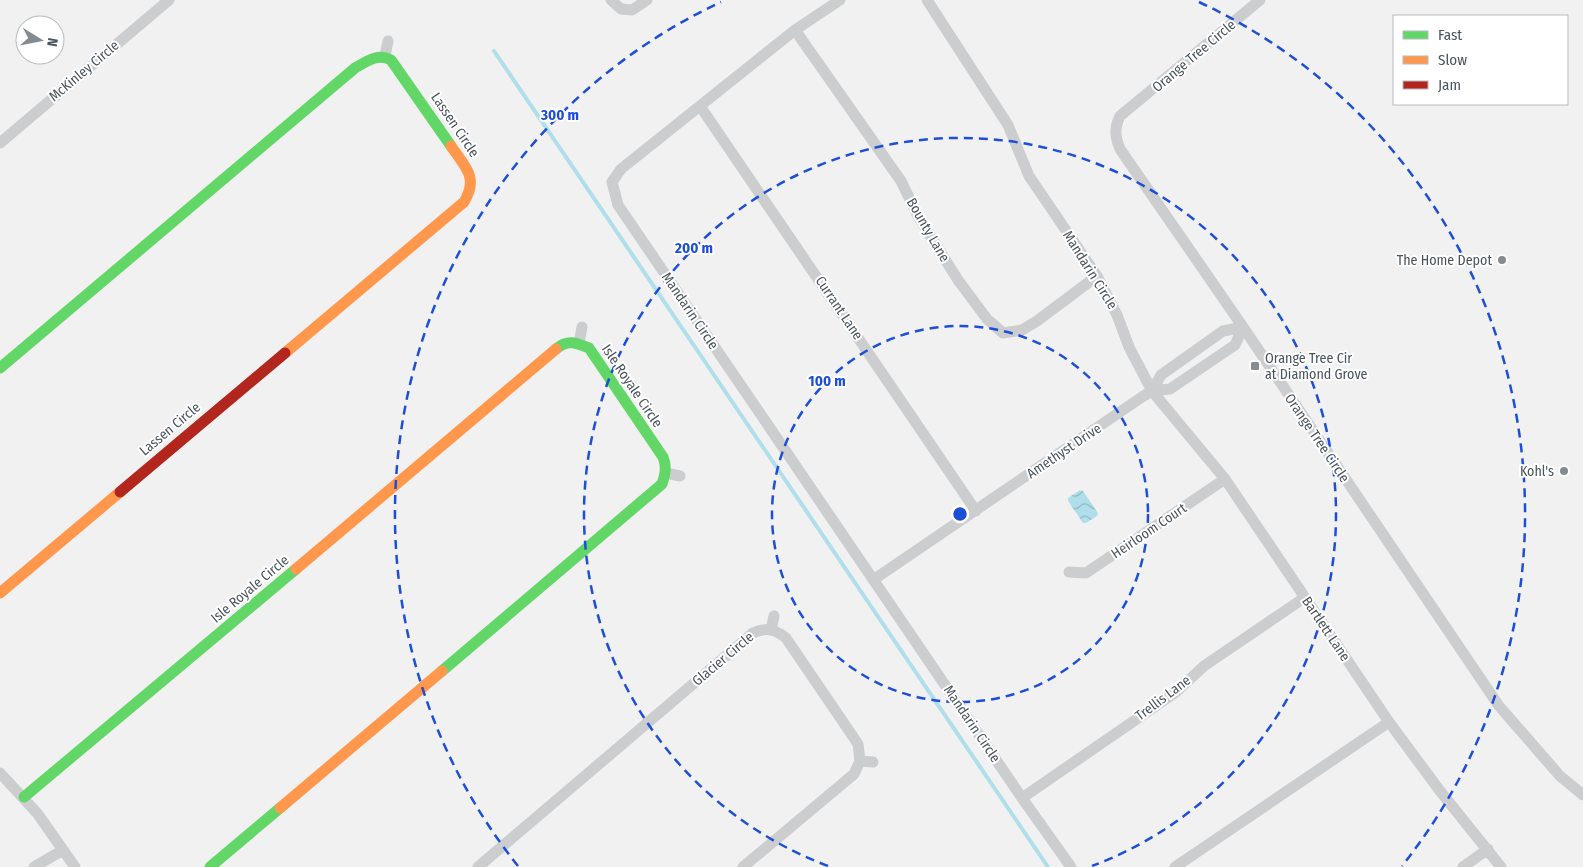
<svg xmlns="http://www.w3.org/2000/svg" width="1583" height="867" font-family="'Fira Sans Condensed',sans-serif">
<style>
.water{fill:url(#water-waves)}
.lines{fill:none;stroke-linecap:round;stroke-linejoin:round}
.stream{stroke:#afdfea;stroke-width:4}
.street{stroke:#cbcdcf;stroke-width:11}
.fast{stroke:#63d668;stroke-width:11}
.slow{stroke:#ff974d;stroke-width:11}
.jam{stroke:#b3261e;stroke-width:11}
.ring{fill:none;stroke:#1d4ed8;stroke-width:2.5;stroke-dasharray:9 6}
.poi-dot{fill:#848b91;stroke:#fff;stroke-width:2}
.labels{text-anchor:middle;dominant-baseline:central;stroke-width:4;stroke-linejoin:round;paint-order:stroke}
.street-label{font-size:14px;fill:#49545d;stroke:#fff}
.poi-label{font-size:14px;fill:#49545d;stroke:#fff;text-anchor:end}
.centre{fill:#1d4ed8;stroke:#fff;stroke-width:2.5}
.ring-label{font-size:15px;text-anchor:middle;font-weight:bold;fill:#1d4ed8;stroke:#fff;stroke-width:4;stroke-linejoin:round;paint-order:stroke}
</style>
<defs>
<pattern id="water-waves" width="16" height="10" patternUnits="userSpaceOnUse" patternTransform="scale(1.25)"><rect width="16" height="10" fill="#afdfea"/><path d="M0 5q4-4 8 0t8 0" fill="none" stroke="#90b7c1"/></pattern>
</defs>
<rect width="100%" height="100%" fill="#f2f1f1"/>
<path class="water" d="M 1080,490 L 1083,491 L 1098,513 L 1097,516 L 1086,523 L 1083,523 L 1068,501 L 1068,498 Z"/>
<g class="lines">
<path class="stream" d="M 494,51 L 1048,867"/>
<path class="street" d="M 611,0 L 621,9 L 632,10 L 647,0
M 840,0 L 795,30 L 621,169 L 612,182 L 618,205 L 1022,798 L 1071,867
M 927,0 L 1008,125 L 1029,176 L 1097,276 L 1117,315 L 1129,347 L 1152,391 L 1225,479 L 1389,722 L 1440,791 L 1501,867
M 1260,0 L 1120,116 C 1114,128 1115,137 1120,149 L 1243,327 L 1499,706 L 1560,776 L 1583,795
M 795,30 L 901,181 L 918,216 L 958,280 L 987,319 L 1003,333 L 1022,330 L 1037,321 L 1097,276
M 385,56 L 388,41
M 700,106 L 976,511
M 0,143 L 169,0
M 579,344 L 582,327
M 1152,391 L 1161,375 L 1223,331 L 1243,327
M 666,473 L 680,476
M 1069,572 L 1086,573 L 1225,479
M 873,580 L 1142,397 L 1152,391 L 1170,389 L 1232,347 L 1235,345 L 1243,327
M 771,630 L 774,616
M 860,761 L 873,762
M 0,773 L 37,813 L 75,867
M 1022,798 L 1176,692 L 1204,666 L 1304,598
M 34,867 L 63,850
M 478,867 L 753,633 C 765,627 775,629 786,638 L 858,744 L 860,761 L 854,774 L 743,867
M 1175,867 L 1389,722
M 1463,867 L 1488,849"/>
<path class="fast" d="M 0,368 L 355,68 C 367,61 378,53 391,60 L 451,146
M 442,671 L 662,484 C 665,475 667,467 663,457 L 589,348 C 576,343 568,339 556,349
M 24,797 L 296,569
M 210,867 L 280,808"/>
<path class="slow" d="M 285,353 L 464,202 C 479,177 465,167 451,146
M 296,569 L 556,349
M 0,593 L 120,492
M 280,808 L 442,671"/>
<path class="jam" d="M 120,492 L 285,353"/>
</g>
<g class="ring">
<circle cx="960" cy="514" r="188"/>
<path d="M828 866A376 376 0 1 1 1092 866"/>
<path d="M518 866A565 565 0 0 1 721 2M1199 2A565 565 0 0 1 1402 866"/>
</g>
<g class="poi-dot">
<circle cx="1502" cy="260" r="5"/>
<rect x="1250" y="361" width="10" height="10" rx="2.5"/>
<circle cx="1564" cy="471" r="5"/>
</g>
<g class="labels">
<g class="street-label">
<text transform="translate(1194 56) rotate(-40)">Orange Tree Circle</text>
<text transform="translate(84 71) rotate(-40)">McKinley Circle</text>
<text transform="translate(455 125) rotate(56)">Lassen Circle</text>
<text transform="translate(928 230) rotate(60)">Bounty Lane</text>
<text transform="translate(1090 270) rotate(58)">Mandarin Circle</text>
<text transform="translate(839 308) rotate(56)">Currant Lane</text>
<text transform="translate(690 311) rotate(56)">Mandarin Circle</text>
<text transform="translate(632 386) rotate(56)">Isle Royale Circle</text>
<text transform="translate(170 429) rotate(-40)">Lassen Circle</text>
<text transform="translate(1317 438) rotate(56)">Orange Tree Circle</text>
<text transform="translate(1064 451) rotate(-34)">Amethyst Drive</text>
<text transform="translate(1149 531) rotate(-34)">Heirloom Court</text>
<text transform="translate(250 589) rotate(-40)">Isle Royale Circle</text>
<text transform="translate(1326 629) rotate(56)">Bartlett Lane</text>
<text transform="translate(723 659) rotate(-40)">Glacier Circle</text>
<text transform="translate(1163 698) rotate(-37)">Trellis Lane</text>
<text transform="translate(972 724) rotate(56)">Mandarin Circle</text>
</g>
<g class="poi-label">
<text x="1492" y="260">The Home Depot</text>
<text x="1265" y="358" text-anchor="start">Orange Tree Cir<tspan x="1265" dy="16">at Diamond Grove</tspan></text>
<text x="1554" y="471">Kohl's</text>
</g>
</g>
<circle cx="960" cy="514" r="8" class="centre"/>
<g class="ring-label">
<text x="560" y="120">300 m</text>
<text x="694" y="253">200 m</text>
<text x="827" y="386">100 m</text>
</g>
<rect x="1393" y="15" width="175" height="90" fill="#ffffff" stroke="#b6bbbe"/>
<rect x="1403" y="31" width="25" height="8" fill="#63d668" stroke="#b6bbbe"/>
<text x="1438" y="40" font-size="15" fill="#49545d">Fast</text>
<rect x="1403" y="56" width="25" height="8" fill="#ff974d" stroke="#b6bbbe"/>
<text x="1438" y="65" font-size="15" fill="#49545d">Slow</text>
<rect x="1403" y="81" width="25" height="8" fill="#b3261e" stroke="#b6bbbe"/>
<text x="1438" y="90" font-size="15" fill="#49545d">Jam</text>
<g transform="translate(40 40) rotate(100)"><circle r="24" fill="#ffffff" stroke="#b6bbbe"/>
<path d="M0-4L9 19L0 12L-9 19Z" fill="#848b91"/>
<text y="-8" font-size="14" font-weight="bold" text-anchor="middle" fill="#49545d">N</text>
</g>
</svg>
